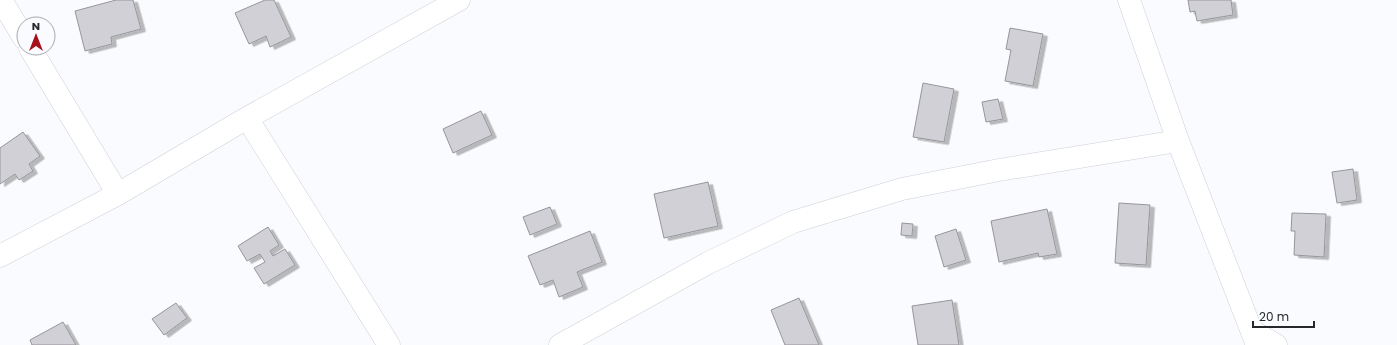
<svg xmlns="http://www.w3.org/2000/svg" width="1397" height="345" font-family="Poppins,sans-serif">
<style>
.building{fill:#d1d0d6;stroke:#96959b;filter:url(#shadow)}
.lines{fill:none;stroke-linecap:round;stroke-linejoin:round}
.minor-casing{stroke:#cdd1d6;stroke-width:23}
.minor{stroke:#fff;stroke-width:22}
</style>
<defs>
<filter id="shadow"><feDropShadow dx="4.5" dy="2.5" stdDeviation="0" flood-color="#0004"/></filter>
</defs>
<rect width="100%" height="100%" fill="#f9fbfe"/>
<path class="building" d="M 116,0 L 133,0 L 141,29 L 111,37 L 112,44 L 85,51 L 75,11 Z
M 265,0 L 274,0 L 291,37 L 270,47 L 266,36 L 249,44 L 235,13 Z
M 1188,0 L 1231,0 L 1233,15 L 1197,21 L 1195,11 L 1190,12 Z
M 1010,28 L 1043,34 L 1033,86 L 1005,81 L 1011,50 L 1006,49 Z
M 923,83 L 954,89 L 944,142 L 913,137 Z
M 998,99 L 1003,119 L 986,122 L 982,102 Z
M 481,111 L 492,135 L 453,153 L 443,129 Z
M 23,132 L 40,156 L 29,164 L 33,171 L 19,180 L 15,174 L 0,184 L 0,148 Z
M 1353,169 L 1357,200 L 1337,203 L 1332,172 Z
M 708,182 L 718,226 L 664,238 L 654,194 Z
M 1119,203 L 1150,205 L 1146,265 L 1115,263 Z
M 550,207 L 557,224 L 530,235 L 523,217 Z
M 1047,209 L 1057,254 L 1039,257 L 1038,253 L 999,262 L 991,221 Z
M 1292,213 L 1326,214 L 1324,257 L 1294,255 L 1295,231 L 1291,231 Z
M 902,223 L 913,224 L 912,236 L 901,235 Z
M 268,227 L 279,245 L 270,251 L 273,256 L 285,249 L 295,265 L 264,284 L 254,268 L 265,262 L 260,254 L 247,261 L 238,246 Z
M 956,229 L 966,260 L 944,267 L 935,236 Z
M 590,231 L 602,262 L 577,272 L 583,287 L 559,297 L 553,280 L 540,285 L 528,256 Z
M 799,298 L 819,345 L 785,345 L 771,310 Z
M 952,300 L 959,345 L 918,345 L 912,306 Z
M 176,303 L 187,318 L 164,335 L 152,319 Z
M 63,322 L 76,345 L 32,345 L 30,340 Z"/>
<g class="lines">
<g class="minor-casing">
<path id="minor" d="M 1,0 L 24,38
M 1129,0 L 1178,141 L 1257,345
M 30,48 L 118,194
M 247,118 L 389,345
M 0,256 L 118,194 L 247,118 L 459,0
M 1252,331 L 1276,345
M 560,345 L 708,263 L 793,222 L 902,189 L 999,170 L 1178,141"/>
</g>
<use href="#minor" class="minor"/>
</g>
<g transform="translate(36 36)"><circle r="19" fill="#f9fbfe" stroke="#a5a7a9"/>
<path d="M0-3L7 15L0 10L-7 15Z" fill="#a7101d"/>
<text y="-6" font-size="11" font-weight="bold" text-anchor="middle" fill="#262829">N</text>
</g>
<path d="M1253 321v6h61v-6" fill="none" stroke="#262829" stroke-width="2"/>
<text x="1259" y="321" font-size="12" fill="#262829" stroke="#f9fbfe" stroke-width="3" paint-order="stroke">20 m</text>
</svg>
